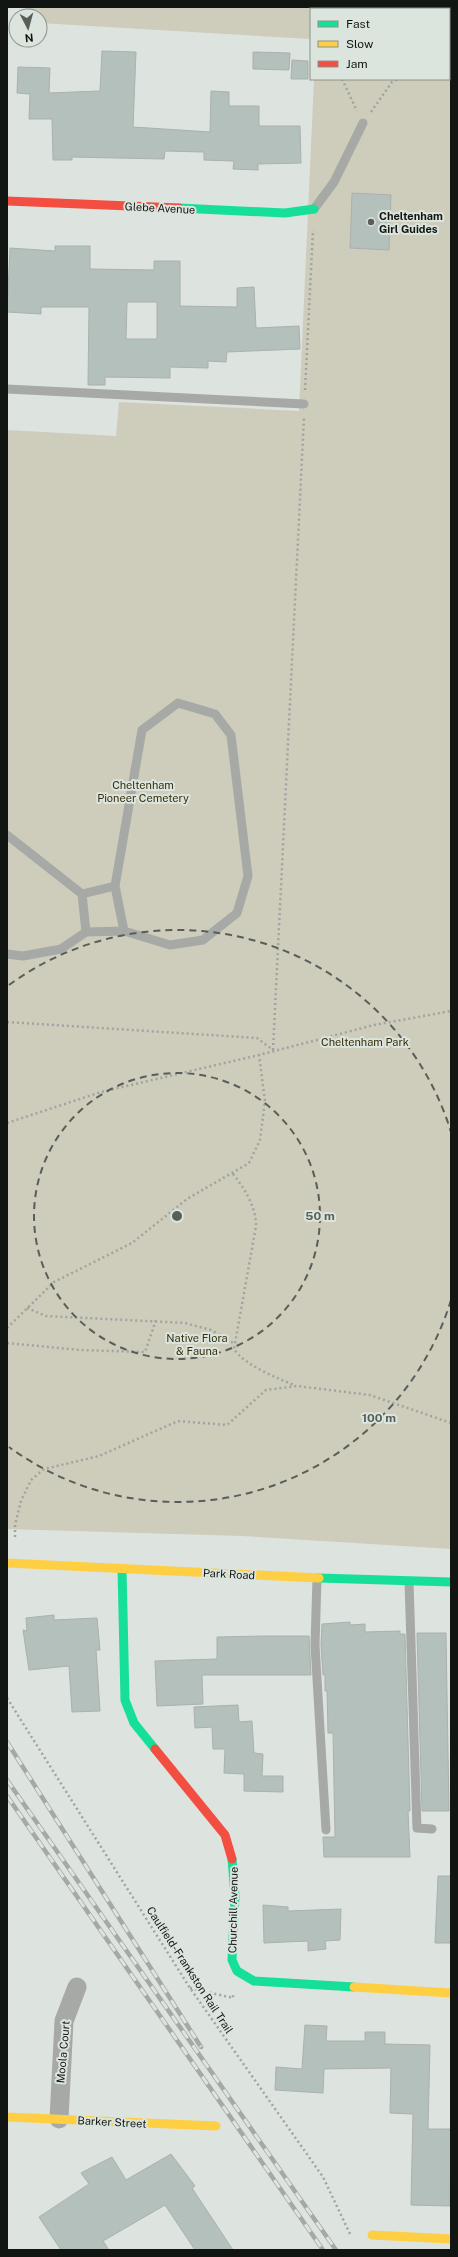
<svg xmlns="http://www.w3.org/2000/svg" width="458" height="2257" font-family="'Public Sans',sans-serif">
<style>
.green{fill:#ceccbb}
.building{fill:#b3c0bb;stroke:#acb0ae;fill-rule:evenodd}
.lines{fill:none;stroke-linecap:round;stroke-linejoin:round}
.path{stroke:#a1a3a2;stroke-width:2.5;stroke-dasharray:2 3;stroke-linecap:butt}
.lane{stroke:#a7a9a7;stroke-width:9}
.street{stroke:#a7a9a7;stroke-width:19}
.fast{stroke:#16e098;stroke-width:9}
.slow{stroke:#ffcf43;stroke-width:9}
.jam{stroke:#f24e42;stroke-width:9}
.rail-casing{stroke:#a6a8a6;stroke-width:4.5}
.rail{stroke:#dbe5dd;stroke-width:3;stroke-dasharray:9;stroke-linecap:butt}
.ring{fill:none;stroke:#595e5a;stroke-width:2;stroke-dasharray:7 5}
.poi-dot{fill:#595e5a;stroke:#dbe5dd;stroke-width:1.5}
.labels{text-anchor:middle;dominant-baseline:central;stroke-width:4;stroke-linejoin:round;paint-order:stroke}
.street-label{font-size:11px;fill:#121613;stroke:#dbe5dd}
.poi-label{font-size:11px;font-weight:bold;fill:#121613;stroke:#dbe5dd;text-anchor:start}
.park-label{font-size:11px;fill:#382f0d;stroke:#dbe5dd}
.centre{fill:#595e5a;stroke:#dbe5dd;stroke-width:2}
.ring-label{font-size:12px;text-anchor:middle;font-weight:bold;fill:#595e5a;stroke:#dbe5dd;stroke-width:4;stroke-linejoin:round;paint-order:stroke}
</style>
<rect width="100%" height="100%" fill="#dde3de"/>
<path class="green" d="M 27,7 L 451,7 L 451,1549 L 242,1536 L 7,1529 L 7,430 L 116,436 L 119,402 L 299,411 L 314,79 L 449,79 L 449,9 L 311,9 L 311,39 L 40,23 L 40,16 L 26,16 Z"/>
<path class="building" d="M 102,51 L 136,52 L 133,127 L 210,132 L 211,91 L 229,92 L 229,106 L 259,106 L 259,126 L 300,126 L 301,163 L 258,164 L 258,170 L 233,169 L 234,161 L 204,160 L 204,152 L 165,151 L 164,159 L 72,157 L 72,160 L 53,160 L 52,119 L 29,119 L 30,94 L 17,93 L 18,67 L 50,68 L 49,93 L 100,91 Z
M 253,52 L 290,53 L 289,70 L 253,69 Z
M 292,60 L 308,61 L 308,79 L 291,79 Z
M 352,193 L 391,195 L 389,250 L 350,248 Z
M 55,246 L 90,246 L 90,269 L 154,270 L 154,261 L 180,261 L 180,306 L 237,307 L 237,288 L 254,287 L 256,328 L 299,326 L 300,349 L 227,352 L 226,362 L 208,361 L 208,368 L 170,367 L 170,378 L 105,377 L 105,385 L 88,385 L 89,307 L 41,307 L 41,314 L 7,312 L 10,248 L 55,251 ZM 127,302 L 157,302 L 157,339 L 126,339 Z
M 54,1615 L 54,1620 L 97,1618 L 100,1650 L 96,1650 L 100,1711 L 72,1712 L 69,1666 L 29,1670 L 23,1630 L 27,1631 L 26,1618 Z
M 350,1622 L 350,1625 L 365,1624 L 365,1632 L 400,1631 L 400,1634 L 405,1634 L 410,1811 L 408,1811 L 410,1857 L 324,1857 L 323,1837 L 335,1837 L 333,1733 L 328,1733 L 327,1691 L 325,1691 L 325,1675 L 323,1675 L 321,1645 L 322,1624 Z
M 417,1633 L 446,1633 L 449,1811 L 422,1811 Z
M 266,1636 L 309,1636 L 311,1675 L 202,1675 L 203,1704 L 157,1706 L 155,1661 L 217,1659 L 217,1637 Z
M 238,1705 L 239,1722 L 252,1721 L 254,1753 L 263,1754 L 262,1776 L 283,1776 L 283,1792 L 244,1791 L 244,1774 L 224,1773 L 225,1749 L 213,1749 L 212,1727 L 195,1728 L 194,1707 Z
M 438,1876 L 451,1876 L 451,1943 L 435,1943 Z
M 263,1905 L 288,1907 L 288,1911 L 341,1909 L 340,1940 L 325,1941 L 326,1949 L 308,1951 L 308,1941 L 264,1943 Z
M 305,2025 L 327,2026 L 326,2041 L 365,2041 L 365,2032 L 385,2032 L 385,2044 L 430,2045 L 428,2129 L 451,2129 L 450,2206 L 411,2205 L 413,2114 L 390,2113 L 391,2068 L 324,2069 L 323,2093 L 275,2090 L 276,2067 L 302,2069 Z
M 171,2154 L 195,2186 L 192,2188 L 233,2250 L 195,2250 L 165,2205 L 103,2241 L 109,2250 L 61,2250 L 39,2217 L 89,2184 L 81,2173 L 112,2157 L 126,2180 Z"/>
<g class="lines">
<path class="path" d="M 316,7 L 317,9
M 449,54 L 451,53
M 342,79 L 357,111
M 371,112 L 392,82 L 398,79
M 305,390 L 313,230
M 7,1022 L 257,1038 L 273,1050
M 273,1050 L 304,417
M 7,1123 L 101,1092 L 259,1055 L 374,1025 L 451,1011
M 233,1174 C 245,1189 256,1207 256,1226 L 234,1349 C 245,1366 278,1378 296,1386
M 27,1308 L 46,1316 L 185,1323 L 211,1330 L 235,1344
M 7,1328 L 54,1282 L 132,1243 L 187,1199 L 249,1163 L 260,1140 L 265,1101 L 259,1055
M 7,1343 L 80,1350 L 145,1352 L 156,1320
M 15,1537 L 15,1525 L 21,1501 L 31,1480 L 44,1469 L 99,1456 L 178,1421 L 227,1425 L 266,1390 L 297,1386 L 370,1395 L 451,1423
M 7,1698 L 190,1988 L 323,2177 L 351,2236
M 190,1988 L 233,1998 L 233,1994"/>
<path class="lane" d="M 314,209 L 334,182 L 363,123
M 7,389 L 304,404
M 7,835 L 82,894 L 115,886 L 142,730 L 178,703 L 215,714 L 231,735 L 248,876 L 237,913 L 203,940 L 170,945 L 124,931 L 86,932 L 61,949 L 23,956 L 7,954
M 115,886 L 124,931
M 82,894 L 86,932
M 317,1578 L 315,1645 L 326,1830
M 409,1582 L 417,1828 L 432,1829"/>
<path class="street" d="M 59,2119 L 64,2021 L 77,1987"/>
<path class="fast" d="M 179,208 L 285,213 L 314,209
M 122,1569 L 125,1700 L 134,1723 L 155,1749
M 319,1578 L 451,1582
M 232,1859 L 235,1896 L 232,1960 L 237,1971 L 254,1981 L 354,1987"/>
<path class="slow" d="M 7,1563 L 319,1578
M 354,1987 L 451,1993
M 7,2117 L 216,2126
M 372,2235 L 451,2239"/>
<path class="jam" d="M 7,201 L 179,208
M 155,1749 L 225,1835 L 232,1859"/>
<g class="rail-casing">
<path id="rail" d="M 7,1742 L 201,2047
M 7,1780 L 336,2250
M 7,1796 L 323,2250"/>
</g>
<use href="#rail" class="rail"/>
</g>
<g class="ring">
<circle cx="177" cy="1216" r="143"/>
<path d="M451 1300A286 286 0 0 1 9 1447M9 985A286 286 0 0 1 451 1132"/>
</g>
<circle class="poi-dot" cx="371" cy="222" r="4"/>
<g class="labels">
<g class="street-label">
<text transform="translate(160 208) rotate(3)">Glebe Avenue</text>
<text transform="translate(229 1574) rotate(3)">Park Road</text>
<text transform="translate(233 1910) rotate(-89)">Churchill Avenue</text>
<text transform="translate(190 1970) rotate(57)">Caulfield-Frankston Rail Trail</text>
<text transform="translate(63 2052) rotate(-85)">Moola Court</text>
<text transform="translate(112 2122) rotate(3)">Barker Street</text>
</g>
<g class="poi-label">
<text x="379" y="216">Cheltenham<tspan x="379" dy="13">Girl Guides</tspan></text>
</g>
<g class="park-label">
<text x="143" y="785">Cheltenham<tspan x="143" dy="13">Pioneer Cemetery</tspan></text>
<text x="365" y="1042">Cheltenham Park</text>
<text x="197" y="1338">Native Flora<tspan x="197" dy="13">&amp; Fauna</tspan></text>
</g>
</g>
<circle cx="177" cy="1216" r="6" class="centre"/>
<g class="ring-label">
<text x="320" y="1220">50 m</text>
<text x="379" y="1422">100 m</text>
</g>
<rect width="458" height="2257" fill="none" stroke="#121613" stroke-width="16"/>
<rect x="310" y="8" width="140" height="72" fill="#dbe5dd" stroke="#8b928c"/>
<rect x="318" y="21" width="20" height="6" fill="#16e098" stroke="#8b928c"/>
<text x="346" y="28" font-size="12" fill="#121613">Fast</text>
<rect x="318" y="41" width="20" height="6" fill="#ffcf43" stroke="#8b928c"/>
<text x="346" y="48" font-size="12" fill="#121613">Slow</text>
<rect x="318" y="61" width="20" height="6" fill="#f24e42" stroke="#8b928c"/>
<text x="346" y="68" font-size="12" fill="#121613">Jam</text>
<g transform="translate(28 28) rotate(174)"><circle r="19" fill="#dbe5dd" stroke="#8b928c"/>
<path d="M0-3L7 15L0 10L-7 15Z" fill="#595e5a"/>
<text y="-6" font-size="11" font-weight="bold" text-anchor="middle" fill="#121613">N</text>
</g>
</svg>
